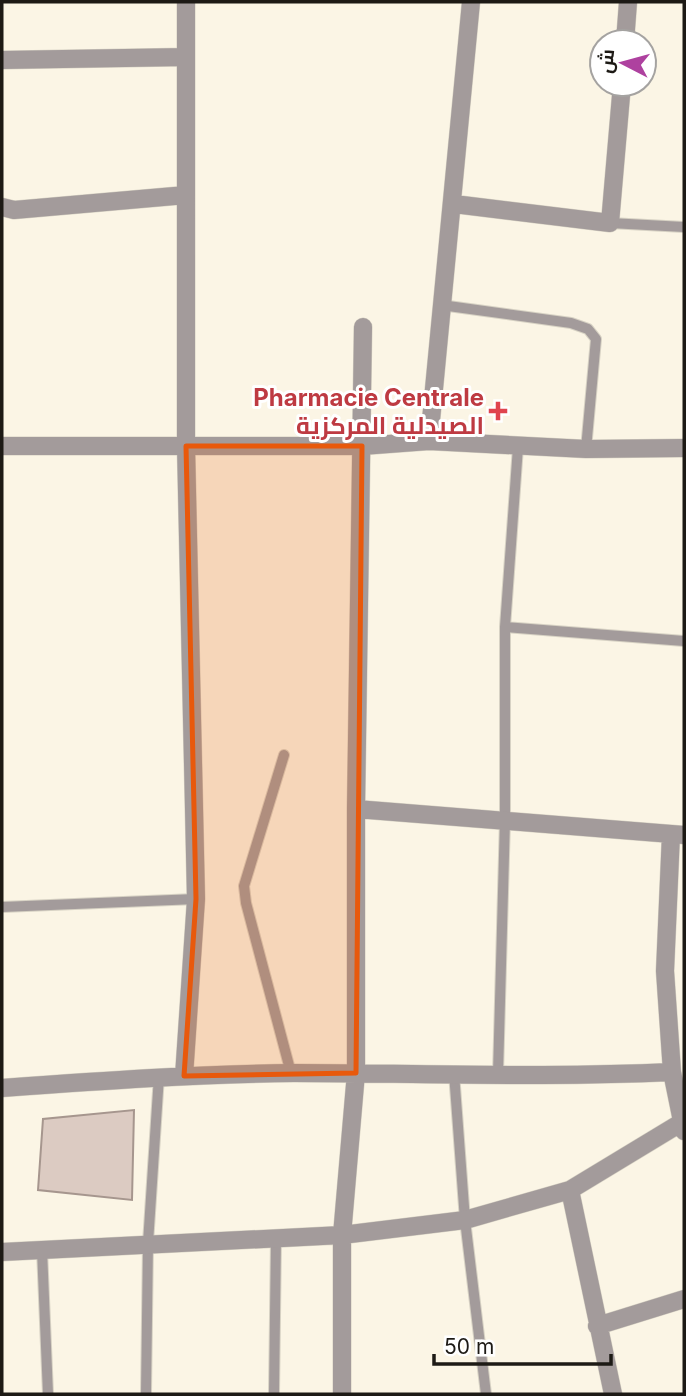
<svg xmlns="http://www.w3.org/2000/svg" width="686" height="1396" font-family="Inter,Cairo,sans-serif">
<style>
.building{fill:#dccbc2;stroke:#a6968e;stroke-width:2}
.lines{fill:none;stroke-linecap:round;stroke-linejoin:round}
.lane-casing{stroke:#d7d2c4;stroke-width:12}
.street-casing{stroke:#d7d2c4;stroke-width:19}
.lane{stroke:#a39b9b;stroke-width:10}
.street{stroke:#a39b9b;stroke-width:18}
.marked{fill:#e8590c;fill-opacity:0.2;stroke:#e8590c;stroke-width:5;stroke-linejoin:round}
.health-dot{fill:#e0444e;stroke:#fff;stroke-width:2.5}
.labels{text-anchor:middle;dominant-baseline:central;stroke-width:6;stroke-linejoin:round;paint-order:stroke}
.health-label{font-size:24px;font-weight:bold;fill:#be3a42;stroke:#fff;text-anchor:end}
</style>
<rect width="100%" height="100%" fill="#fbf5e5"/>
<path class="building" d="M 134,1110 L 132,1200 L 38,1190 L 43,1119 Z"/>
<g class="lines">
<g class="lane-casing">
<path id="lane" d="M 610,223 L 684,227
M 441,305 L 571,323 L 588,329 L 596,339 L 586,449
M 505,627 L 684,641
M 284,755 L 244,886 L 246,903 L 291,1073
M 2,907 L 196,899
M 454,1073 L 465,1220 L 486,1394
M 498,1074 L 505,819 L 505,627 L 518,447
M 42,1250 L 48,1394
M 146,1394 L 148,1243 L 159,1076
M 274,1394 L 276,1238"/>
</g>
<g class="street-casing">
<path id="street" d="M 625,42 L 628,2
M 2,60 L 186,57
M 454,204 L 610,223 L 622,84
M 2,207 L 14,210 L 186,195
M 429,441 L 471,2
M 2,446 L 362,446 L 429,441 L 586,449 L 684,448
M 356,809 L 684,835
M 671,834 L 665,971 L 672,1072 L 684,1131
M 184,1076 L 196,899 L 186,446 L 186,2
M 2,1088 C 99,1081 196,1074 294,1073 C 420,1073 546,1078 672,1072
M 570,1190 L 613,1394
M 2,1252 L 342,1235 L 465,1220 L 570,1190 L 684,1121
M 597,1326 L 684,1299
M 342,1394 L 342,1235 L 356,1073 L 356,809 L 363,327"/>
</g>
<use href="#lane" class="lane"/>
<use href="#street" class="street"/>
</g>
<path class="marked" d="M 186,446 L 362,446 L 356,1073 L 184,1076 L 196,899 Z"/>
<path class="health-dot" d="M494.5 400.5h7v7h7v7h-7v7h-7v-7h-7v-7h7z"/>
<g class="labels">
<g class="health-label">
<text x="484" y="397">Pharmacie Centrale<tspan x="484" dy="28">الصيدلية المركزية</tspan></text>
</g>
</g>
<rect width="686" height="1396" fill="none" stroke="#1d1a15" stroke-width="7"/>
<g transform="translate(623 63) rotate(276)"><circle r="33" fill="#ffffff" stroke="#a5a3a1" stroke-width="2"/>
<path d="M0-5L12 26L0 18L-12 26Z" fill="#ae419f"/>
<text y="-10" font-size="19" font-weight="bold" text-anchor="middle" fill="#1d1a15">ش</text>
</g>
<path d="M434 1354v10h177v-10" fill="none" stroke="#1d1a15" stroke-width="3.5"/>
<text x="444" y="1354" font-size="21" fill="#1d1a15" stroke="#ffffff" stroke-width="5" paint-order="stroke">50 m</text>
</svg>
